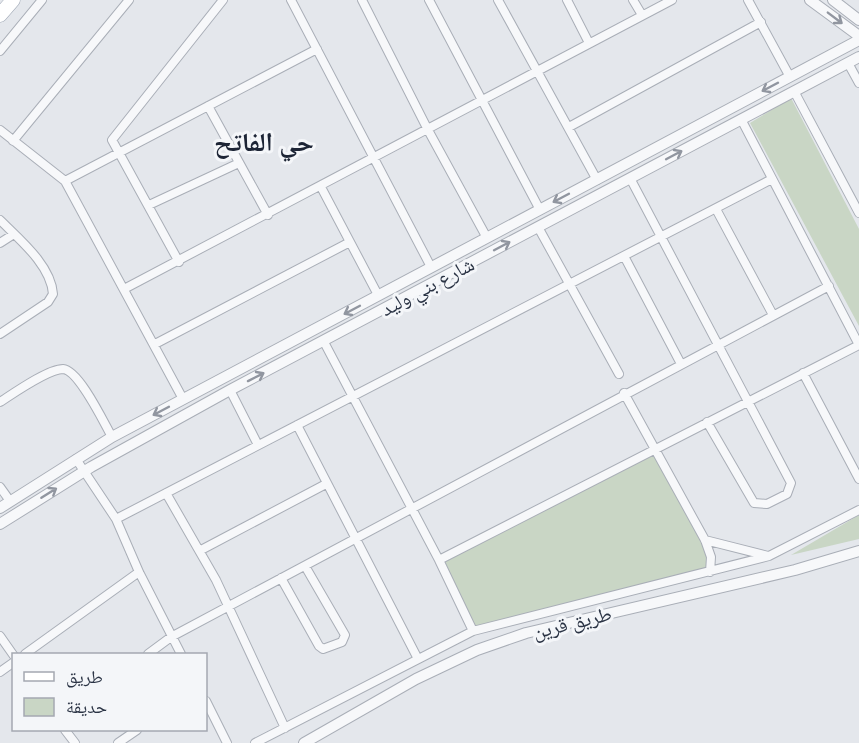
<svg xmlns="http://www.w3.org/2000/svg" width="859" height="743" font-family="Ubuntu,'Noto Naskh Arabic',sans-serif">
<style>
.green{fill:#c9d6c5}
.lines{fill:none;stroke-linecap:round;stroke-linejoin:round}
.minor-casing{stroke:#a9aeb7;stroke-width:10}
.tertiary-casing{stroke:#a9aeb7;stroke-width:12}
.primary-casing{stroke:#a3abb8;stroke-width:15}
.minor{stroke:#f7f8fa;stroke-width:8}
.tertiary{stroke:#f7f8fa;stroke-width:10}
.primary{stroke:#fff;stroke-width:14}
.oneway{stroke:#9196a0}
.labels{text-anchor:middle;dominant-baseline:central;stroke-width:6;stroke-linejoin:round;paint-order:stroke}
.street-label{font-size:20px;fill:#2b3445;stroke:#f4f6f9}
.district-label{font-size:26px;font-weight:bold;fill:#1d2536;stroke:#f4f6f9}
</style>
<rect width="100%" height="100%" fill="#e4e7ec"/>
<path class="green" d="M 791,98 L 859,229 L 859,326 L 750,123 Z
M 652,446 L 710,559 L 704,571 L 473,631 L 437,560 Z
M 859,515 L 859,539 L 791,555 Z"/>
<g class="lines">
<g class="minor-casing">
<path id="minor" d="M 291,0 L 431,267
M 362,0 L 428,130 L 487,238
M 429,0 L 540,210
M 498,0 L 597,180
M 567,0 L 589,43
M 633,0 L 642,15
M 748,0 L 790,77
M 0,51 L 42,0
M 848,63 L 859,83
M 794,91 L 859,213
M 208,106 L 268,215
M 741,119 L 859,345
M 569,127 L 761,22
M 0,130 L 65,181 L 183,399
M 13,141 L 129,0
M 630,178 L 791,483 L 787,494 L 767,504 L 754,503 L 707,422
M 65,181 L 317,49
M 321,187 L 378,295
M 149,205 L 239,163
M 716,209 L 773,315
M 0,220 C 19,239 51,265 53,294 L 48,302 L 0,334
M 538,227 L 619,374
M 0,243 L 14,234
M 624,256 L 681,364
M 179,262 L 112,140 L 223,0
M 124,289 L 672,0
M 324,342 L 439,560 L 473,631
M 155,344 L 350,242
M 803,373 L 859,479
M 230,390 L 258,445
M 624,393 L 705,540 L 711,557 L 710,572
M 0,402 C 14,393 48,369 63,369 C 79,370 104,423 112,437
M 297,425 L 418,659
M 76,459 L 116,519 L 139,572 L 181,654
M 0,487 L 10,501
M 166,493 L 216,580 L 285,728
M 116,519 L 772,179
M 705,540 L 768,556
M 201,550 L 326,484
M 439,560 L 859,345
M 281,578 L 319,646 L 323,649 L 342,642 L 345,635 L 305,566
M 0,636 L 14,656
M 25,654 L 139,572
M 148,654 L 171,637 L 829,286
M 0,672 L 14,662
M 206,701 L 227,743
M 65,730 L 75,743
M 118,743 L 137,730
M 255,743 L 473,631 L 769,556 L 859,510"/>
</g>
<g class="tertiary-casing">
<path id="tertiary" d="M 810,0 L 859,36
M 833,0 L 859,20
M 0,508 L 112,437 L 859,40
M 0,524 L 91,467 L 230,390 L 859,57
M 304,743 L 416,679 L 477,650 L 526,633 L 795,570 L 859,551"/>
</g>
<g class="primary-casing">
<path id="primary" d="M 0,15 L 13,0"/>
</g>
<use href="#minor" class="minor"/>
<use href="#tertiary" class="tertiary"/>
<use href="#primary" class="primary"/>
</g>
<defs><path id="oneway-shaft" d="M-6 0H5M1.5-3L5.5 0L1.5 3" fill="none" stroke-width="1.6" stroke-linecap="round" stroke-linejoin="round" transform="scale(1.5)"/></defs>
<g class="oneway">
<use href="#oneway-shaft" transform="translate(835 18) rotate(37)"/>
<use href="#oneway-shaft" transform="translate(770 87) rotate(152)"/>
<use href="#oneway-shaft" transform="translate(674 155) rotate(-28)"/>
<use href="#oneway-shaft" transform="translate(561 198) rotate(152)"/>
<use href="#oneway-shaft" transform="translate(502 246) rotate(-28)"/>
<use href="#oneway-shaft" transform="translate(352 310) rotate(152)"/>
<use href="#oneway-shaft" transform="translate(256 377) rotate(-27)"/>
<use href="#oneway-shaft" transform="translate(161 411) rotate(152)"/>
<use href="#oneway-shaft" transform="translate(49 493) rotate(-32)"/>
</g>
<g class="labels">
<g class="street-label">
<text transform="translate(427 286) rotate(-28)">شارع بني وليد</text>
<text transform="translate(572 622) rotate(-14)">طريق قرين</text>
</g>
<g class="district-label">
<text x="264" y="141">حي الفاتح</text>
</g>
</g>
<rect x="12" y="653" width="195" height="78" fill="#f4f6f9" stroke="#a4a8b1" stroke-width="1.5"/>
<rect x="24" y="672" width="30" height="9" fill="#ffffff" stroke="#a4a8b1" stroke-width="1.5"/>
<text x="66" y="683" font-size="18" fill="#2b3445">طريق</text>
<rect x="24" y="698" width="30" height="18" fill="#c9d6c5" stroke="#a4a8b1" stroke-width="1.5"/>
<text x="66" y="713" font-size="18" fill="#2b3445">حديقة</text>
</svg>
